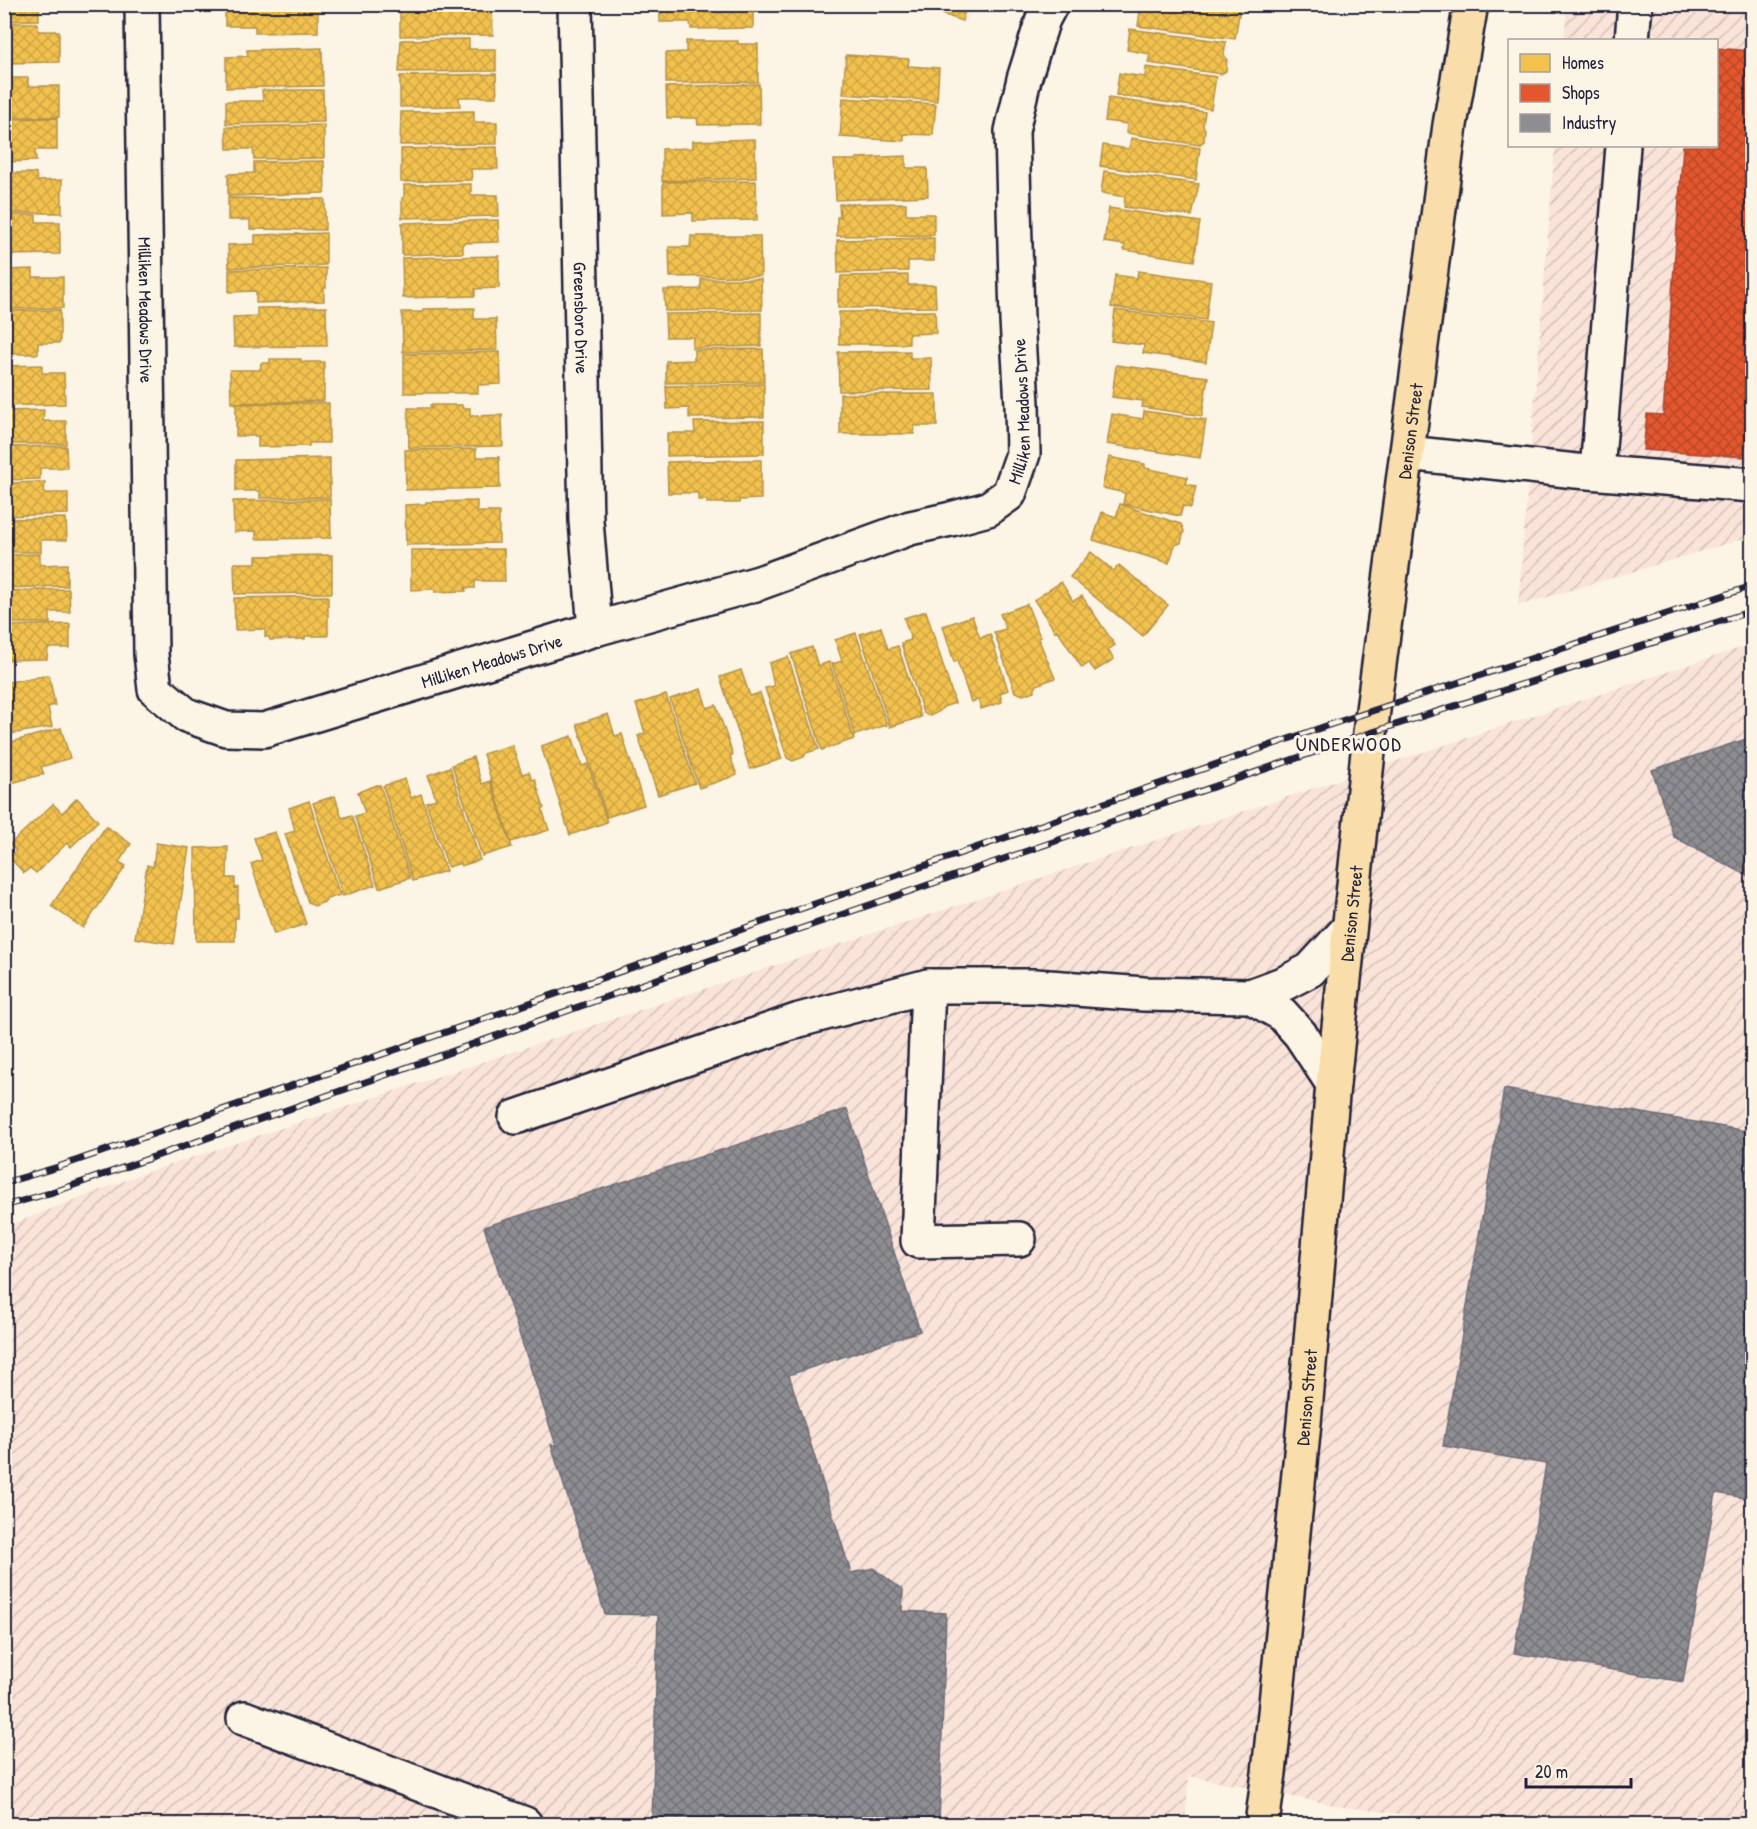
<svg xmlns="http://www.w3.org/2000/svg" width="1757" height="1829" font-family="'Patrick Hand',sans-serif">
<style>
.industrial{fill:url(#industrial-furrows)}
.homes{fill:url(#homes-cross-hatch);stroke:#b49148;stroke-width:1.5}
.shops{fill:url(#shops-cross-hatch);stroke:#aa4732;stroke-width:1.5}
.industry{fill:url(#industry-cross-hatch);stroke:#6d6d78;stroke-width:1.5}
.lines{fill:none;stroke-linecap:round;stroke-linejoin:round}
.minor-casing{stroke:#22223b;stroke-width:38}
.major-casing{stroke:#22223b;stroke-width:38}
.minor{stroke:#fcf5e5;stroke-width:33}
.major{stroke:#f9deab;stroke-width:33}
.rail-casing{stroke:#22223b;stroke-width:7}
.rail{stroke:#fcf5e5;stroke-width:4.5;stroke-dasharray:14;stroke-linecap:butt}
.labels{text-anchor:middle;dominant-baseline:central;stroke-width:6;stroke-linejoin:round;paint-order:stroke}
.street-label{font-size:18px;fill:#22223b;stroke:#fcf5e5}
.neighbourhood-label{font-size:20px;letter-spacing:1.5px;fill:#22223b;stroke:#fcf5e5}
</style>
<defs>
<pattern id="industrial-furrows" width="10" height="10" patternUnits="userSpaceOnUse" patternTransform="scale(1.5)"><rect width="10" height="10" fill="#fae3d8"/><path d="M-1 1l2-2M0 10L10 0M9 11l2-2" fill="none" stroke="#d6c2ba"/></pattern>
<pattern id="homes-cross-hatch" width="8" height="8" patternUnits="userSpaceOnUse" patternTransform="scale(1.5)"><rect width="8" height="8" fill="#f2c14e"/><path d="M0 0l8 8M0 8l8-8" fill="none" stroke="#cfa645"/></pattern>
<pattern id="shops-cross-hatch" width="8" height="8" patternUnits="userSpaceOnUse" patternTransform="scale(1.5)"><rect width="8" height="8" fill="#e4572e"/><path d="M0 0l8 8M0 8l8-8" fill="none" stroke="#b84828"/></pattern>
<pattern id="industry-cross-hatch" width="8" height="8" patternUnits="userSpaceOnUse" patternTransform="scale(1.5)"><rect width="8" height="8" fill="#8d8d92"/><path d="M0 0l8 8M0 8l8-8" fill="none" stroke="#737378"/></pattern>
</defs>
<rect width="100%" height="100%" fill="#fcf5e5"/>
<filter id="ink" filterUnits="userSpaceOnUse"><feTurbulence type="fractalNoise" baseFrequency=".0167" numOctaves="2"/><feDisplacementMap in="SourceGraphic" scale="12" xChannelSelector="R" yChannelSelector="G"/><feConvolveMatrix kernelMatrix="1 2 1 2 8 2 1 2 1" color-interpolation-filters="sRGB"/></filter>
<g filter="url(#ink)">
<path class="industrial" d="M 1567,5 L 1752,5 L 1752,536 L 1518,606 L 1555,146 L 1716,146 L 1716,40 L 1564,40 Z
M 1752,644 L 1752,1806 L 1729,1824 L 1486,1824 L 1344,1807 L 1189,1776 L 1185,1824 L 5,1824 L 5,1227 L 139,1175 Z"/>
<path class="homes" d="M 4,4 L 59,4 L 59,8 L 39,8 L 39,20 L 4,21 Z
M 225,4 L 318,4 L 318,32 L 255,33 L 255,26 L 225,26 Z
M 400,4 L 492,4 L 493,35 L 400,36 Z
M 660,4 L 753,4 L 753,28 L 691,29 L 690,22 L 660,22 Z
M 926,4 L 967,4 L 962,21 L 925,8 Z
M 1141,4 L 1159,6 L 1160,4 L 1214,4 L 1240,8 L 1235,39 L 1138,26 Z
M 4,23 L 37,23 L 38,31 L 59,31 L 59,62 L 4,63 Z
M 1130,29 L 1226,42 L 1224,55 L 1227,59 L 1226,71 L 1221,74 L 1148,63 L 1150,54 L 1127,50 Z
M 469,39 L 469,49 L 496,49 L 496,71 L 399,72 L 401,40 Z
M 686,41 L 738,41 L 738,44 L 758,44 L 758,82 L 666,83 L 666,53 L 686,52 Z
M 322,48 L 323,86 L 226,88 L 226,57 L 248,56 L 247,50 Z
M 846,55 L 909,59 L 908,66 L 939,68 L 937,101 L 843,94 Z
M 1146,67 L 1216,77 L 1211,109 L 1116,95 L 1119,73 L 1145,77 Z
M 496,74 L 497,97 L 459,97 L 460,106 L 400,107 L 400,76 Z
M 4,78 L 28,78 L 28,86 L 59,86 L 59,117 L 4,117 Z
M 759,84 L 760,124 L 698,125 L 697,118 L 667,118 L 666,87 Z
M 262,90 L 323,90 L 324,122 L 226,124 L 226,101 L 263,101 Z
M 843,98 L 936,104 L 933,135 L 904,134 L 904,141 L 840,137 Z
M 1108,98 L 1205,112 L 1203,126 L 1205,129 L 1204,141 L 1199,145 L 1126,133 L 1127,124 L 1105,121 Z
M 474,111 L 474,122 L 497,122 L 497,144 L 400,145 L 401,112 Z
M 57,118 L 57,150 L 35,150 L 36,161 L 4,162 L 4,119 Z
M 324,125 L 324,158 L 254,159 L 253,149 L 227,149 L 226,127 Z
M 1131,138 L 1200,148 L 1196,180 L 1100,166 L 1103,145 L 1129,149 Z
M 755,139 L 756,178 L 662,181 L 662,149 L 693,148 L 692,141 Z
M 497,147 L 498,169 L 471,169 L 472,180 L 401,182 L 401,149 Z
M 906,156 L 906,168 L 927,168 L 928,196 L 836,200 L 834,160 L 856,160 L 857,158 Z
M 324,161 L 325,193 L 228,196 L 228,174 L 254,173 L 254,162 Z
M 1104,171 L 1199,184 L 1192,216 L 1124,207 L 1125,197 L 1101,193 Z
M 4,173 L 36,173 L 37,181 L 62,180 L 62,213 L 4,213 Z
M 756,181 L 757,220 L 693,221 L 693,213 L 663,214 L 663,182 Z
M 471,184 L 471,195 L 498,195 L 499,216 L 402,218 L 402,198 L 404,198 L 404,185 Z
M 228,198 L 325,199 L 325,230 L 250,229 L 250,220 L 228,220 Z
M 906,203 L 906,214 L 934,214 L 934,235 L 837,236 L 837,217 L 840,217 L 839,204 Z
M 1109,208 L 1200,222 L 1194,261 L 1124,250 L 1125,245 L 1104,242 Z
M 4,215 L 36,215 L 36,222 L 60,222 L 60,254 L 4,255 Z
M 498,220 L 499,242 L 463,243 L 463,253 L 402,255 L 402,223 Z
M 326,233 L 326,265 L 229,268 L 228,245 L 255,244 L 255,235 Z
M 691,236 L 760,236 L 761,276 L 670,277 L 669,247 L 690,247 Z
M 934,238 L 934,261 L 908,261 L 908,271 L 838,273 L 837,240 Z
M 499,256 L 499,288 L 475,289 L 475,296 L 403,298 L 402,258 Z
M 326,268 L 326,288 L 324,288 L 324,301 L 256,303 L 256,291 L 229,292 L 229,270 Z
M 33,269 L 33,277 L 63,277 L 63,308 L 4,309 L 4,270 Z
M 1138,271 L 1211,281 L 1206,320 L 1111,307 L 1115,275 L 1137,278 Z
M 908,275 L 908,285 L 935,285 L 936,307 L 838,308 L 838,289 L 840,289 L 841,276 Z
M 701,279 L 761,279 L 762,310 L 665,311 L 664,290 L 701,289 Z
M 326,307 L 327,346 L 234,347 L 233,317 L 257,316 L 257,308 Z
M 474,308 L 474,319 L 496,319 L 497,350 L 403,352 L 402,312 L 423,312 L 423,309 Z
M 60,310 L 60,343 L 38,343 L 38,354 L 4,354 L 4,311 Z
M 1115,310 L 1211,323 L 1206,362 L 1143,353 L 1144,345 L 1111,341 Z
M 935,311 L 936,333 L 909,334 L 909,344 L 839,344 L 839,312 Z
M 761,313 L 761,346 L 692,348 L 693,337 L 666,337 L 665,314 Z
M 763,349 L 764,382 L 666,383 L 666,361 L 694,360 L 694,350 Z
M 910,351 L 910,358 L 931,358 L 932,390 L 839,391 L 838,352 Z
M 500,352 L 501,384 L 478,385 L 478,393 L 404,393 L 404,354 Z
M 270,359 L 301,359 L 301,362 L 324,362 L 324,401 L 231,403 L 230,370 L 260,370 L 261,363 L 270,363 Z
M 42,365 L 42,373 L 64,373 L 65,404 L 4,406 L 4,366 Z
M 1116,365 L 1208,377 L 1202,416 L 1142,407 L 1143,401 L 1112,397 Z
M 764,384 L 764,417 L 689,418 L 689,408 L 667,409 L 666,386 Z
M 840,394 L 937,394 L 937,426 L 914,426 L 914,434 L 840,434 Z
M 320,403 L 329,403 L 329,443 L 309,443 L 309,446 L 258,447 L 258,436 L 236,436 L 236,404 Z
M 430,405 L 462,405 L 462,408 L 470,408 L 470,416 L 502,415 L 503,446 L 409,448 L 408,408 L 431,408 Z
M 44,410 L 43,421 L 66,421 L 66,444 L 4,444 L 4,411 Z
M 1144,411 L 1206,420 L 1200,458 L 1107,444 L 1112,414 L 1143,419 Z
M 764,421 L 764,454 L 667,456 L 667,433 L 695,433 L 694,422 Z
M 66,446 L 67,468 L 40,468 L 40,479 L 4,480 L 4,447 Z
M 476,449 L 476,457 L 499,457 L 500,488 L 406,490 L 405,450 Z
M 1109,457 L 1145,464 L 1145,468 L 1188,477 L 1186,484 L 1196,486 L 1191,508 L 1183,506 L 1180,516 L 1123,504 L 1125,493 L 1102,488 Z
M 330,458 L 330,497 L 260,498 L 260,491 L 236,491 L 236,460 Z
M 747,460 L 761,460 L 761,499 L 739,500 L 739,503 L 707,503 L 707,500 L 698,500 L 698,493 L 668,493 L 667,462 Z
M 45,482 L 44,493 L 68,493 L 68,514 L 4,516 L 4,483 Z
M 326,499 L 330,499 L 331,538 L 256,539 L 256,531 L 234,532 L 233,501 Z
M 477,501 L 477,512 L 499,512 L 499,543 L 406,545 L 405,505 L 426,504 L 426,502 Z
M 1120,504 L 1181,524 L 1184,531 L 1181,543 L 1175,545 L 1169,563 L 1093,540 L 1102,512 L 1116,517 Z
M 66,518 L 67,540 L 41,540 L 41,552 L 4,552 L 4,519 Z
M 504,549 L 505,581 L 475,581 L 475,588 L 465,588 L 466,591 L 435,592 L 435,589 L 411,590 L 411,550 Z
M 1091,552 L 1114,571 L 1119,565 L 1168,605 L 1143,636 L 1070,577 Z
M 40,554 L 40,565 L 67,564 L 67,586 L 4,588 L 4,555 Z
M 332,555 L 332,593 L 235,594 L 234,563 L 256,563 L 256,556 Z
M 1061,582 L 1073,601 L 1082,596 L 1115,645 L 1108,650 L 1114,659 L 1095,671 L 1089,663 L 1082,668 L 1057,630 L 1055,631 L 1034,600 Z
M 69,589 L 70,612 L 50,612 L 50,623 L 4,623 L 4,591 Z
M 325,596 L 328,596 L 328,636 L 305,636 L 305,639 L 270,640 L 269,637 L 265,637 L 265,629 L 235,630 L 234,598 Z
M 1027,604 L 1040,637 L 1038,638 L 1055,678 L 1037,685 L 1034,691 L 1023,695 L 1015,692 L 994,632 L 1006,629 L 1000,614 Z
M 926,611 L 955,703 L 943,707 L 940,711 L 930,716 L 923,713 L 901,643 L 911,640 L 904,618 Z
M 972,616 L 980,638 L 990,634 L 1008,690 L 1000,693 L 1002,702 L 981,709 L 978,700 L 971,702 L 957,661 L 954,662 L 943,626 Z
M 70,624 L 70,648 L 48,648 L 47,659 L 4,660 L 4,626 Z
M 881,627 L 888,649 L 898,646 L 921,717 L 890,727 L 860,634 Z
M 856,633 L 887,725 L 855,735 L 832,664 L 842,661 L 835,640 Z
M 812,647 L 818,666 L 829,662 L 854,739 L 822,750 L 791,654 Z
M 788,657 L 819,749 L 806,753 L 804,757 L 793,761 L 787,758 L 765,688 L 774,686 L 769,663 Z
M 741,670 L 750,696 L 760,693 L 782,759 L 750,769 L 720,677 Z
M 49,675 L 55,705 L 48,707 L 52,727 L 4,735 L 4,683 Z
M 701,689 L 707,708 L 716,705 L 733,755 L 730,756 L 737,775 L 699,788 L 670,699 Z
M 666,695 L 695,783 L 658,795 L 638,736 L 645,733 L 636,704 Z
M 608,714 L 615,736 L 622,734 L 644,805 L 607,817 L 577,724 Z
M 61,728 L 70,758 L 41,767 L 44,774 L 4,785 L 4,744 Z
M 572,736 L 582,766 L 588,764 L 607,822 L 570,835 L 541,746 Z
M 512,745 L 522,774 L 529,772 L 532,780 L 535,779 L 544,808 L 542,809 L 549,830 L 511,842 L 483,754 Z
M 473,757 L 482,784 L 490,781 L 512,847 L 482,856 L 452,765 Z
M 450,767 L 480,860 L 461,866 L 461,863 L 448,867 L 426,802 L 436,799 L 428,775 Z
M 405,779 L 411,798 L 421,794 L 446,871 L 413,881 L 383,786 Z
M 377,785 L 380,785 L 410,878 L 379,888 L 355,816 L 365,813 L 358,792 Z
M 335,796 L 342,818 L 352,815 L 375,885 L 343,896 L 313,803 Z
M 77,798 L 98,821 L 71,847 L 67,843 L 36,873 L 30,868 L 24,873 L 9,857 L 16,851 L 10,844 L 53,804 L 62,813 Z
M 309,801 L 340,895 L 327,899 L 325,902 L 314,906 L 308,902 L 285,834 L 295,831 L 289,808 Z
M 106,826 L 131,844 L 119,862 L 126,866 L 83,928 L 51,906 Z
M 275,832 L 306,924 L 274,934 L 251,864 L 262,860 L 254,838 Z
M 156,843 L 189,848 L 174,944 L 135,938 L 147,865 L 153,867 Z
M 228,847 L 227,878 L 235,878 L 235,888 L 238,887 L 238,918 L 235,918 L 235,941 L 196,941 L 195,848 Z"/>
<path class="shops" d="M 1716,48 L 1752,51 L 1752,400 L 1748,400 L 1744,457 L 1643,450 L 1647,414 L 1663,415 L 1683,146 L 1716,146 Z"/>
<path class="industry" d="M 1752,737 L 1752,878 L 1674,837 L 1652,770 Z
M 1504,1089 L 1752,1132 L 1752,1499 L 1716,1493 L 1683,1682 L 1514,1653 L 1546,1464 L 1443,1446 Z
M 847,1109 L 920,1331 L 789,1375 L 851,1573 L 873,1568 L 903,1590 L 902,1611 L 946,1613 L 939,1824 L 652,1824 L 658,1615 L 605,1614 L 551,1445 L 556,1445 L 484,1227 Z"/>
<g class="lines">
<g class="minor-casing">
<g id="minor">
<path id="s1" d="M 142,4 L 151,654 L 155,689 L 186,715 L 226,729 L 264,730 L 595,629 L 759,583 L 910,528 L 951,519 L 988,509 L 1009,494 L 1023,454 L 1022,404 L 1017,320 L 1012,131 L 1024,79 L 1043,19 L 1051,4"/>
<path id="s2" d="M 575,4 L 586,521 L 595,629"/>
<path d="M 1632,40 L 1635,4"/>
<path d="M 1407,453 L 1576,471 L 1752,485"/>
<path d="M 1597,472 L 1623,146"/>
<path d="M 928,986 L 918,1241 L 1019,1239"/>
<path d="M 1250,996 L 1282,1014 L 1300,1034 L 1333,1084"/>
<path d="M 516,1117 L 799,1020 L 928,986 L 1035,986 L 1144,994 L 1250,996 L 1285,983 L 1310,970 L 1349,928"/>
<path d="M 244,1718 L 525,1824"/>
</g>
</g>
<g class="major-casing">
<g id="major">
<path id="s3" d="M 1262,1824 L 1269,1773 L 1304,1423 L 1333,1084 L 1370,733 L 1450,125 L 1471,4"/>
</g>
</g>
<use href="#minor" class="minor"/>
<use href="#major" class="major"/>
<g class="rail-casing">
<path id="rail" d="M 4,1183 L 58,1167 L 1326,726 L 1752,586
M 4,1206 L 57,1191 L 762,942 L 1370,733 L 1752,611"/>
</g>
<use href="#rail" class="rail"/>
</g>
</g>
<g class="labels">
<g class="street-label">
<text stroke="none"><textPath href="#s1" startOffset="306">Milliken Meadows Drive</textPath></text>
<text stroke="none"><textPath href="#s2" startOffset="314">Greensboro Drive</textPath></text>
<text stroke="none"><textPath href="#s1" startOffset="1674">Milliken Meadows Drive</textPath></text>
<text stroke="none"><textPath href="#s3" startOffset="1401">Denison Street</textPath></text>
<text stroke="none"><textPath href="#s1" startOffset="1044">Milliken Meadows Drive</textPath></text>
<text stroke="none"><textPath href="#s3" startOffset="915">Denison Street</textPath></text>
<text stroke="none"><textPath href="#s3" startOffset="429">Denison Street</textPath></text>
</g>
<g class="neighbourhood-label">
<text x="1349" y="743">UNDERWOOD</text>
</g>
</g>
<rect width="1757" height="1829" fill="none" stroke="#fcf5e5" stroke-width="24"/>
<rect x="12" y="12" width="1733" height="1805" fill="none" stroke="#22223b" stroke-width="2" filter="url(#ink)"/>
<rect x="1508" y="39" width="210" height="108" fill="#fcf5e5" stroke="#a5a1a1" stroke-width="1.5"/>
<rect x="1520" y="54" width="30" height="18" fill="#f2c14e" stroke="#a5a1a1" stroke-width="1.5"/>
<text x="1562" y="69" font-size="18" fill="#22223b">Homes</text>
<rect x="1520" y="84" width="30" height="18" fill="#e4572e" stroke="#a5a1a1" stroke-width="1.5"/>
<text x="1562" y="99" font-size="18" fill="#22223b">Shops</text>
<rect x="1520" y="114" width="30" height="18" fill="#8d8d92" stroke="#a5a1a1" stroke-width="1.5"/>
<text x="1562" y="129" font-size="18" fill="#22223b">Industry</text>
<path d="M1526 1778v9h105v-9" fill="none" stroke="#22223b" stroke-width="3"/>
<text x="1535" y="1778" font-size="18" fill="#22223b" stroke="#fcf5e5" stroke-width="4.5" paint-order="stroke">20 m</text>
</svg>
